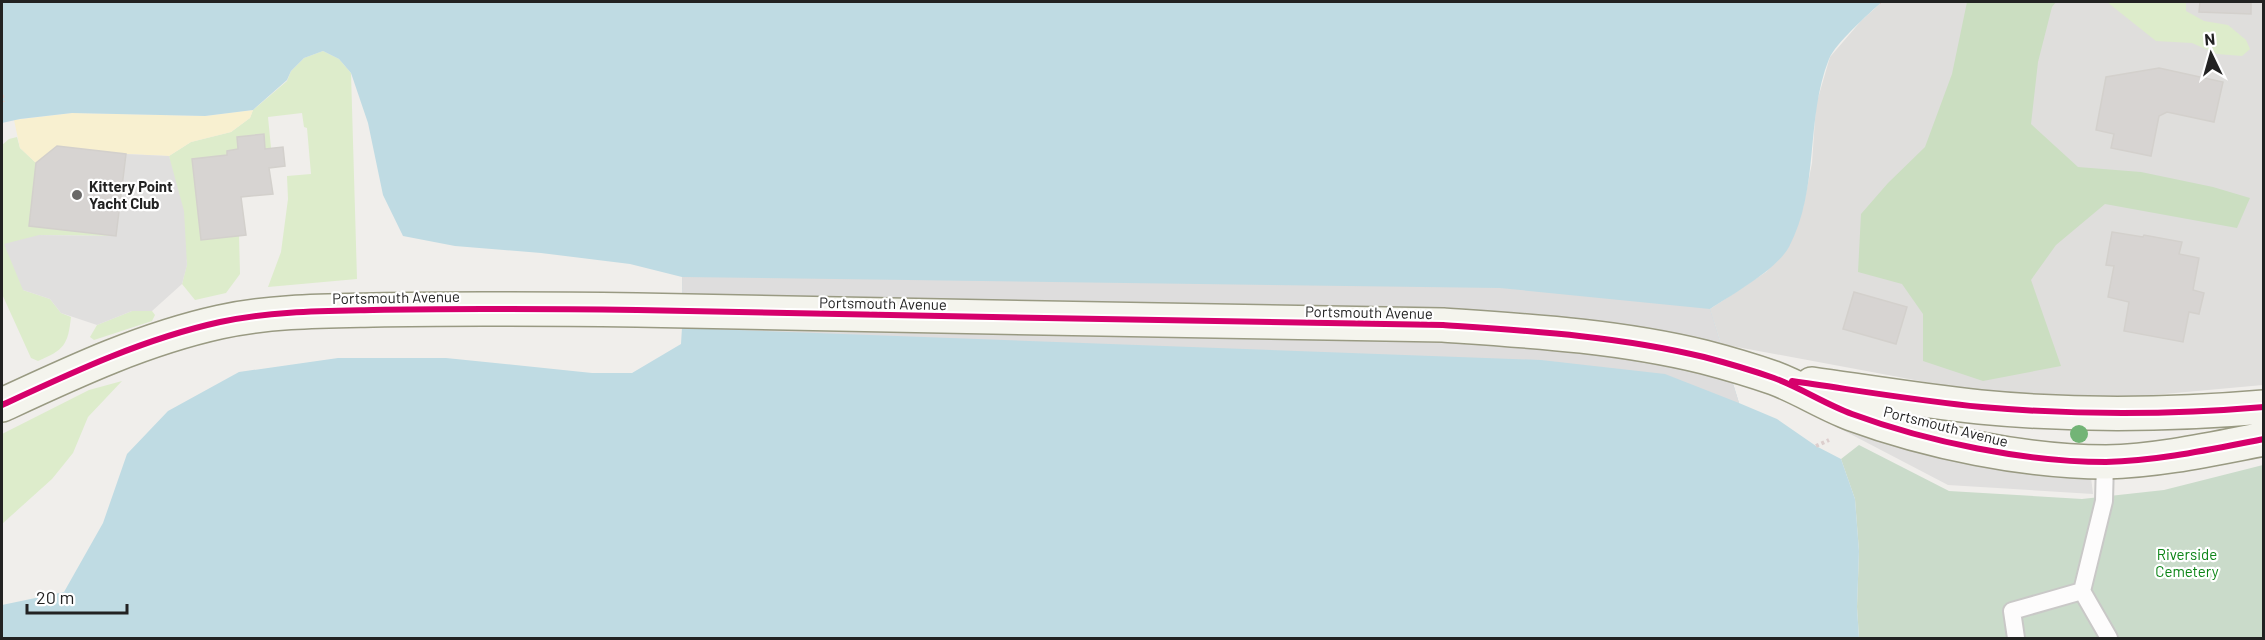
<svg xmlns="http://www.w3.org/2000/svg" width="2265" height="640" font-family="Barlow,sans-serif">
<style>
.residential{fill:#dfdedc}
.grass{fill:#ddeccb}
.forest{fill:#cbdec1}
.sand{fill:#f8f0d0}
.cemetery{fill:#cadbca}
.parking{fill:#e0dfde}
.water{fill:#bfdbe3}
.pier{fill:#dedddd}
.building{fill:#d7d4d2;stroke:#d3d0cc;stroke-width:1.5}
.lines{fill:none;stroke-linecap:round;stroke-linejoin:round}
.lane-casing{stroke:#c9c8c7;stroke-width:20}
.secondary-casing{stroke:#999a82;stroke-width:36}
.path{stroke:#dccecd;stroke-width:4;stroke-dasharray:3 3;stroke-linecap:butt}
.lane{stroke:#fdfcfc;stroke-width:16}
.secondary{stroke:#f4f4ed;stroke-width:33}
.cycleway-casing{stroke:#fff;stroke-width:10}
.cycleway{stroke:#d6006c;stroke-width:6}
.tree{fill:#73b476}
.poi-dot{fill:#6a6968;stroke:#fff;stroke-width:2}
.labels{text-anchor:middle;dominant-baseline:central;stroke-width:4.5;stroke-linejoin:round;paint-order:stroke}
.poi-label{font-size:15px;font-weight:bold;fill:#222;stroke:#fff;text-anchor:start}
.street-label{font-size:15px;fill:#222;stroke:#fff}
.park-label{font-size:15px;fill:#0c8416;stroke:#fff}
</style>
<rect width="100%" height="100%" fill="#f0eeeb"/>
<path class="residential" d="M 1882,2 L 2263,2 L 2263,385 L 2131,397 L 1979,392 L 1721,344 L 1710,309 L 1766,272 L 1788,248 L 1803,208 L 1812,163 L 1816,105 L 1830,57 L 1861,21 Z"/>
<path class="grass" d="M 2107,2 L 2186,2 L 2186,11 L 2204,21 L 2228,25 L 2246,40 L 2250,49 L 2242,56 L 2217,54 L 2192,43 L 2156,41 Z
M 323,51 L 339,59 L 351,73 L 357,279 L 268,287 L 281,252 L 288,199 L 287,176 L 311,174 L 307,128 L 304,127 L 302,113 L 268,117 L 271,148 L 265,149 L 263,134 L 237,137 L 238,149 L 227,151 L 227,155 L 192,159 L 201,240 L 239,235 L 240,274 L 226,293 L 195,300 L 182,284 L 187,264 L 169,156 L 191,142 L 231,132 L 250,118 L 253,110 L 287,81 L 291,71 L 304,58 Z
M 17,137 L 20,148 L 36,163 L 29,226 L 116,236 L 39,235 L 23,290 L 50,299 L 61,313 L 71,317 C 68,345 64,350 38,361 L 31,358 L 2,294 L 2,145 L 9,139 Z
M 132,311 L 152,311 L 155,315 L 152,321 L 94,340 L 90,337 L 97,325 Z
M 122,381 L 88,417 L 73,453 L 52,479 L 2,524 L 2,434 L 89,390 Z"/>
<path class="forest" d="M 1967,2 L 2056,2 L 2052,7 L 2038,62 L 2031,124 L 2078,167 L 2141,172 L 2213,187 L 2250,198 L 2237,228 L 2105,204 L 2056,245 L 2031,280 L 2061,366 L 1983,381 L 1923,361 L 1923,314 L 1902,284 L 1858,272 L 1861,214 L 1888,183 L 1925,147 L 1952,74 Z"/>
<path class="sand" d="M 253,110 L 250,118 L 231,132 L 191,142 L 169,156 L 126,154 L 58,146 L 36,163 L 20,148 L 14,120 L 72,113 L 205,116 Z"/>
<path class="cemetery" d="M 1859,445 L 1949,491 L 2082,499 L 2164,490 L 2263,465 L 2263,638 L 1859,638 L 1857,607 L 1859,551 L 1855,499 L 1841,459 Z"/>
<path class="parking" d="M 126,154 L 169,156 L 184,211 L 187,265 L 182,284 L 152,311 L 132,311 L 97,325 L 61,313 L 50,299 L 23,290 L 4,244 L 39,235 L 116,236 Z
M 1835,426 L 1994,466 L 2091,477 L 2093,494 L 1948,485 Z"/>
<path class="water" d="M 2,2 L 1882,2 C 1869,13 1835,44 1829,59 C 1805,119 1820,188 1789,247 C 1776,270 1733,294 1710,309 L 1739,403 L 1777,419 L 1816,446 L 1841,459 L 1855,499 L 1859,551 L 1857,607 L 1859,638 L 2,638 L 2,605 L 64,592 L 103,523 L 127,454 L 168,411 L 239,372 L 338,358 L 446,358 L 592,373 L 632,373 L 681,344 L 683,311 L 682,277 L 630,264 L 541,253 L 455,246 L 403,236 L 383,195 L 368,123 L 351,73 L 339,59 L 323,51 L 304,58 L 291,71 L 287,80 L 253,110 L 205,116 L 72,113 L 20,119 L 2,123 Z"/>
<path class="pier" d="M 682,277 L 1500,288 L 1710,309 L 1739,403 L 1665,374 L 1541,360 L 683,328 Z"/>
<path class="building" d="M 2200,2 L 2251,2 L 2251,14 L 2199,12 Z
M 2159,68 L 2223,82 L 2214,122 L 2167,112 L 2159,116 L 2151,156 L 2111,148 L 2114,134 L 2096,130 L 2106,77 Z
M 264,134 L 265,149 L 283,147 L 285,166 L 269,168 L 273,194 L 241,197 L 246,235 L 201,240 L 192,159 L 227,155 L 227,151 L 238,149 L 237,137 Z
M 57,146 L 126,154 L 116,236 L 29,226 L 36,163 Z
M 2112,232 L 2143,237 L 2144,235 L 2182,242 L 2179,254 L 2199,258 L 2193,290 L 2204,293 L 2199,314 L 2189,312 L 2183,342 L 2124,331 L 2129,302 L 2108,297 L 2114,266 L 2106,265 Z
M 1854,292 L 1907,307 L 1896,344 L 1843,329 Z"/>
<g class="lines">
<g class="lane-casing">
<path id="lane" d="M 2105,462 L 2104,501 L 2082,591 L 2109,638
M 2016,638 L 2012,611 L 2082,591"/>
</g>
<g class="secondary-casing">
<path id="secondary" d="M 1812,384 C 1868,392 1924,401 1980,407 C 2073,416 2170,415 2264,407
M 2,405 C 73,372 143,339 220,322 C 271,311 322,311 373,310 C 461,308 549,309 637,310 C 906,314 1174,322 1443,325 C 1531,331 1618,336 1704,357 C 1727,363 1751,370 1774,378 C 1801,388 1825,404 1852,414 C 1928,442 2026,462 2106,462 C 2158,461 2212,449 2264,439"/>
</g>
<path class="path" d="M 1880,2 L 1881,2
M 2,95 L 3,102
M 1816,446 L 1829,440"/>
<use href="#lane" class="lane"/>
<use href="#secondary" class="secondary"/>
<g class="cycleway-casing">
<path id="cycleway" d="M 1792,381 C 1855,390 1918,401 1982,407 C 2075,415 2170,415 2264,407
M 2,405 C 73,372 143,339 220,322 C 271,311 322,311 373,310 C 461,308 549,309 637,310 C 906,314 1174,322 1443,325 C 1531,331 1618,336 1704,357 C 1727,363 1751,370 1774,378 C 1801,388 1825,404 1852,414 C 1928,442 2026,462 2106,462 C 2158,461 2212,449 2264,439"/>
</g>
<use href="#cycleway" class="cycleway"/>
</g>
<circle class="tree" cx="2079" cy="434" r="9"/>
<circle class="poi-dot" cx="77" cy="195" r="6"/>
<g class="labels">
<g class="poi-label">
<text x="89" y="186">Kittery Point<tspan x="89" dy="17">Yacht Club</tspan></text>
</g>
<g class="street-label">
<text transform="translate(396 297) rotate(-1)">Portsmouth Avenue</text>
<text transform="translate(883 303) rotate(1)">Portsmouth Avenue</text>
<text transform="translate(1369 312) rotate(1)">Portsmouth Avenue</text>
<text transform="translate(1946 426) rotate(14)">Portsmouth Avenue</text>
</g>
<g class="park-label">
<text x="2187" y="554">Riverside<tspan x="2187" dy="17">Cemetery</tspan></text>
</g>
</g>
<rect width="2265" height="640" fill="none" stroke="#222222" stroke-width="6"/>
<g transform="translate(2211 54) rotate(355)" stroke="#ffffff" stroke-width="4.5" paint-order="stroke">
<path d="M0-4.5L10 22L0 15L-10 22Z" fill="#222222"/>
<text y="-9" font-size="16" font-weight="bold" text-anchor="middle" fill="#222222">N</text>
</g>
<path d="M27 604v9h100v-9" fill="none" stroke="#222222" stroke-width="3"/>
<text x="36" y="604" font-size="18" fill="#222222" stroke="#ffffff" stroke-width="4.5" paint-order="stroke">20 m</text>
</svg>
